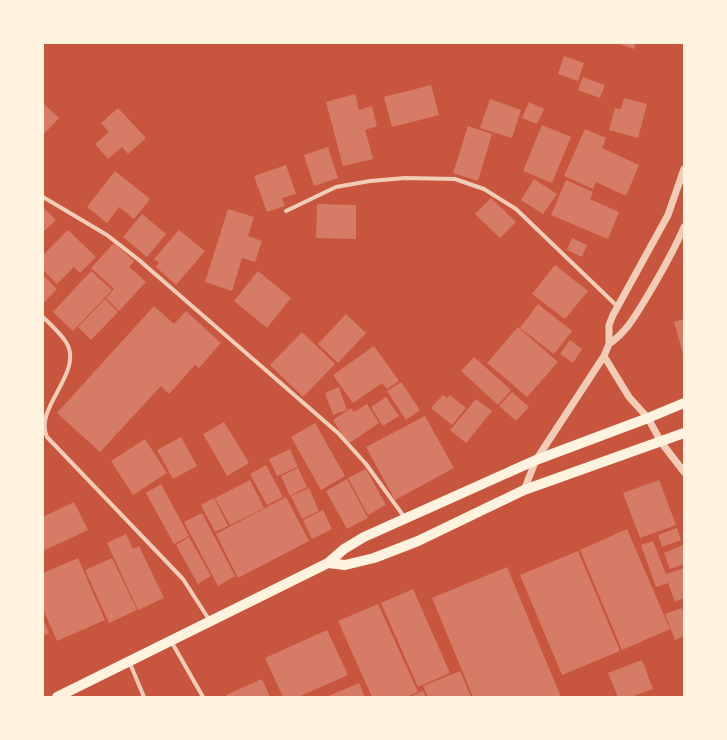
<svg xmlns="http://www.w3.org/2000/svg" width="727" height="740" font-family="'Work Sans',sans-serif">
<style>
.building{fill:#d67c66}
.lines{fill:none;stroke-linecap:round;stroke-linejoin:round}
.minor{stroke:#f1ccb7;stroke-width:4}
.tertiary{stroke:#f1ccb7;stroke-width:7}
.primary{stroke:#fff3e0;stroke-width:10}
</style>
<rect width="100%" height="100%" fill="#c8553d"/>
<path class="building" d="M 617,43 L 636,43 L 634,49 Z
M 564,56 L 584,63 L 578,81 L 558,74 Z
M 583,77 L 605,85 L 600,98 L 578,90 Z
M 431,85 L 439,115 L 392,127 L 384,97 Z
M 355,94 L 359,110 L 372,106 L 377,126 L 365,130 L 373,159 L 343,166 L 326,102 Z
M 624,98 L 647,104 L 638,138 L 609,130 L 615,108 L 621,109 Z
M 490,99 L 521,110 L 512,138 L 480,128 Z
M 529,102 L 544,109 L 537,124 L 522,118 Z
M 43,103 L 59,118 L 43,135 Z
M 118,108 L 146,138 L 128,154 L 122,147 L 108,159 L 95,144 L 109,132 L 101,123 Z
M 542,125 L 571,137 L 552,183 L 523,171 Z
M 468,126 L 492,134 L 478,181 L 453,173 Z
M 585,129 L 606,138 L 602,148 L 639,165 L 626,196 L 596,182 L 593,189 L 564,176 Z
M 328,147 L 338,178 L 314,186 L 304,155 Z
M 286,165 L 296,194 L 282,198 L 285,206 L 267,212 L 254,176 Z
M 115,171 L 150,199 L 134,219 L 119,207 L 107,223 L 87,207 Z
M 534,179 L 557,194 L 543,214 L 521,200 Z
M 566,180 L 593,192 L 590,199 L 619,212 L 608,239 L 551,215 Z
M 491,198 L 516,222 L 500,238 L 475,214 Z
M 317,204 L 356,205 L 356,239 L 316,238 Z
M 43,207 L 56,220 L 43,232 Z
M 228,209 L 254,217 L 248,236 L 262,241 L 255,262 L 242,258 L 232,291 L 205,282 Z
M 142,214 L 166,234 L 147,257 L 123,237 Z
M 68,230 L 96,257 L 80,273 L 74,267 L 57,284 L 43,270 L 43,255 Z
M 179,230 L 205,251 L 176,285 L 156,267 L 159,263 L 154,259 Z
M 572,238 L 587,245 L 582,257 L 567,250 Z
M 114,243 L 134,261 L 129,267 L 146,282 L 119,311 L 106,298 L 114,289 L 91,268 Z
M 555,265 L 588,291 L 565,319 L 532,294 Z
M 91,271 L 112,290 L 73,331 L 53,312 Z
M 258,271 L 291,298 L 267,328 L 234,301 Z
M 43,275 L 57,289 L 43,304 Z
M 105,299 L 118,312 L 91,340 L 78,327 Z
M 538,304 L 572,331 L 554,354 L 520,328 Z
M 154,306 L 174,324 L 186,311 L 221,343 L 199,368 L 195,365 L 169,394 L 161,386 L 100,452 L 57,413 Z
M 346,314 L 366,333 L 338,363 L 318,344 Z
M 684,319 L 684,357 L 674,322 Z
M 518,327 L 558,362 L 527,397 L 487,363 Z
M 302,332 L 335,364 L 303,397 L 270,365 Z
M 570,340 L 582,349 L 573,363 L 560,354 Z
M 374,346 L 399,381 L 387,389 L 382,383 L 353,403 L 333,375 Z
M 474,357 L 511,390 L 498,405 L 461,371 Z
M 401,382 L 420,410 L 406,420 L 387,391 Z
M 339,387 L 347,410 L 333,415 L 325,393 Z
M 512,392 L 529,407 L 516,421 L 499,406 Z
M 443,395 L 447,398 L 450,395 L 466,408 L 452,425 L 431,408 Z
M 386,397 L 399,416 L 383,426 L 371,407 Z
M 476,399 L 492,411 L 466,443 L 450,430 Z
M 367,404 L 379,423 L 348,444 L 333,420 L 351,408 L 354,412 Z
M 425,416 L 454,468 L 395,500 L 366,447 Z
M 224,422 L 249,463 L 227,476 L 203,434 Z
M 315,423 L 345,476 L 321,490 L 291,437 Z
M 181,437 L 197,466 L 173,479 L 157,450 Z
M 145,439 L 167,473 L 133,495 L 111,461 Z
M 290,449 L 298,467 L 277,476 L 269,459 Z
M 266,465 L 283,497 L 267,505 L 250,474 Z
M 298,468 L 307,487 L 290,496 L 281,476 Z
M 366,469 L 386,505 L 368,515 L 348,478 Z
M 347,479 L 368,518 L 347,529 L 326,491 Z
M 250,480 L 264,508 L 230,525 L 215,498 Z
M 659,480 L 676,525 L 640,538 L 623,493 Z
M 161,484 L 189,536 L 174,544 L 146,493 Z
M 309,488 L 319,511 L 302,519 L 291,496 Z
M 286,497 L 309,541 L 238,578 L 216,534 Z
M 214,498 L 228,526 L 215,532 L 201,505 Z
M 74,502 L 88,530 L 43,551 L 43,517 Z
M 323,510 L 332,529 L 312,539 L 303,520 Z
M 202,513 L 235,576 L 218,586 L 184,522 Z
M 677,528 L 681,540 L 662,547 L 658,535 Z
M 627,529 L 670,629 L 622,650 L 580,550 Z
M 126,534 L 133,549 L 139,546 L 164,598 L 138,610 L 107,543 Z
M 189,537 L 211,576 L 198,584 L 176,545 Z
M 653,541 L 666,574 L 684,568 L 684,598 L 675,602 L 668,583 L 656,587 L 641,545 Z
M 683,545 L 684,564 L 670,569 L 664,553 Z
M 578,551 L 620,651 L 562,675 L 520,575 Z
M 78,558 L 105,620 L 57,641 L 43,609 L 43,573 Z
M 112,558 L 137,610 L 109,623 L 85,570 Z
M 507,567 L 561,697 L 473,697 L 432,598 Z
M 413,589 L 450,673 L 418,687 L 381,603 Z
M 378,604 L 418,692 L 406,697 L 372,697 L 338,621 Z
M 682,608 L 684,614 L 684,636 L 675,640 L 665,614 Z
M 43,619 L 49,633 L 43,636 Z
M 327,630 L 348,675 L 298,697 L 283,697 L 265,658 Z
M 642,660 L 653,689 L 631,697 L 618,697 L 608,673 Z
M 460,671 L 471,697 L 428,697 L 423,686 Z
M 262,679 L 270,697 L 227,697 L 226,695 Z
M 359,683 L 365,697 L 326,697 Z
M 423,691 L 426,697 L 410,697 Z"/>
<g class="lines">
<path class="minor" d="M 43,197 L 107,235 L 139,260 L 338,433 L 366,464 L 405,518
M 286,211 L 336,187 L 370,181 L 405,178 L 455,179 L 484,189 L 516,209 L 617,306
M 43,317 C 51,325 60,333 66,342 C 85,372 33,408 47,437 L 183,579 L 210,621
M 171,641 L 203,697
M 129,661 L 144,697"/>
<path class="tertiary" d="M 609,344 L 609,325 L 613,315 L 668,215 L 684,169
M 609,344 C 627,332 637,313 648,295 C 661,273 674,251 684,227
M 604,356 L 629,397 L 648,418 L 661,442 L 684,472
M 524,490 L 536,460 L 604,356 L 609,344"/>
<path class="primary" d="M 328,563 L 345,565 L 374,558 L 418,541 L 524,490 L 684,433
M 57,697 L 328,563 L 344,549 L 364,537 L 536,460 L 648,418 L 684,403"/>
</g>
<rect width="727" height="740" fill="none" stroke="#fff3e0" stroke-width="88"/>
</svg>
